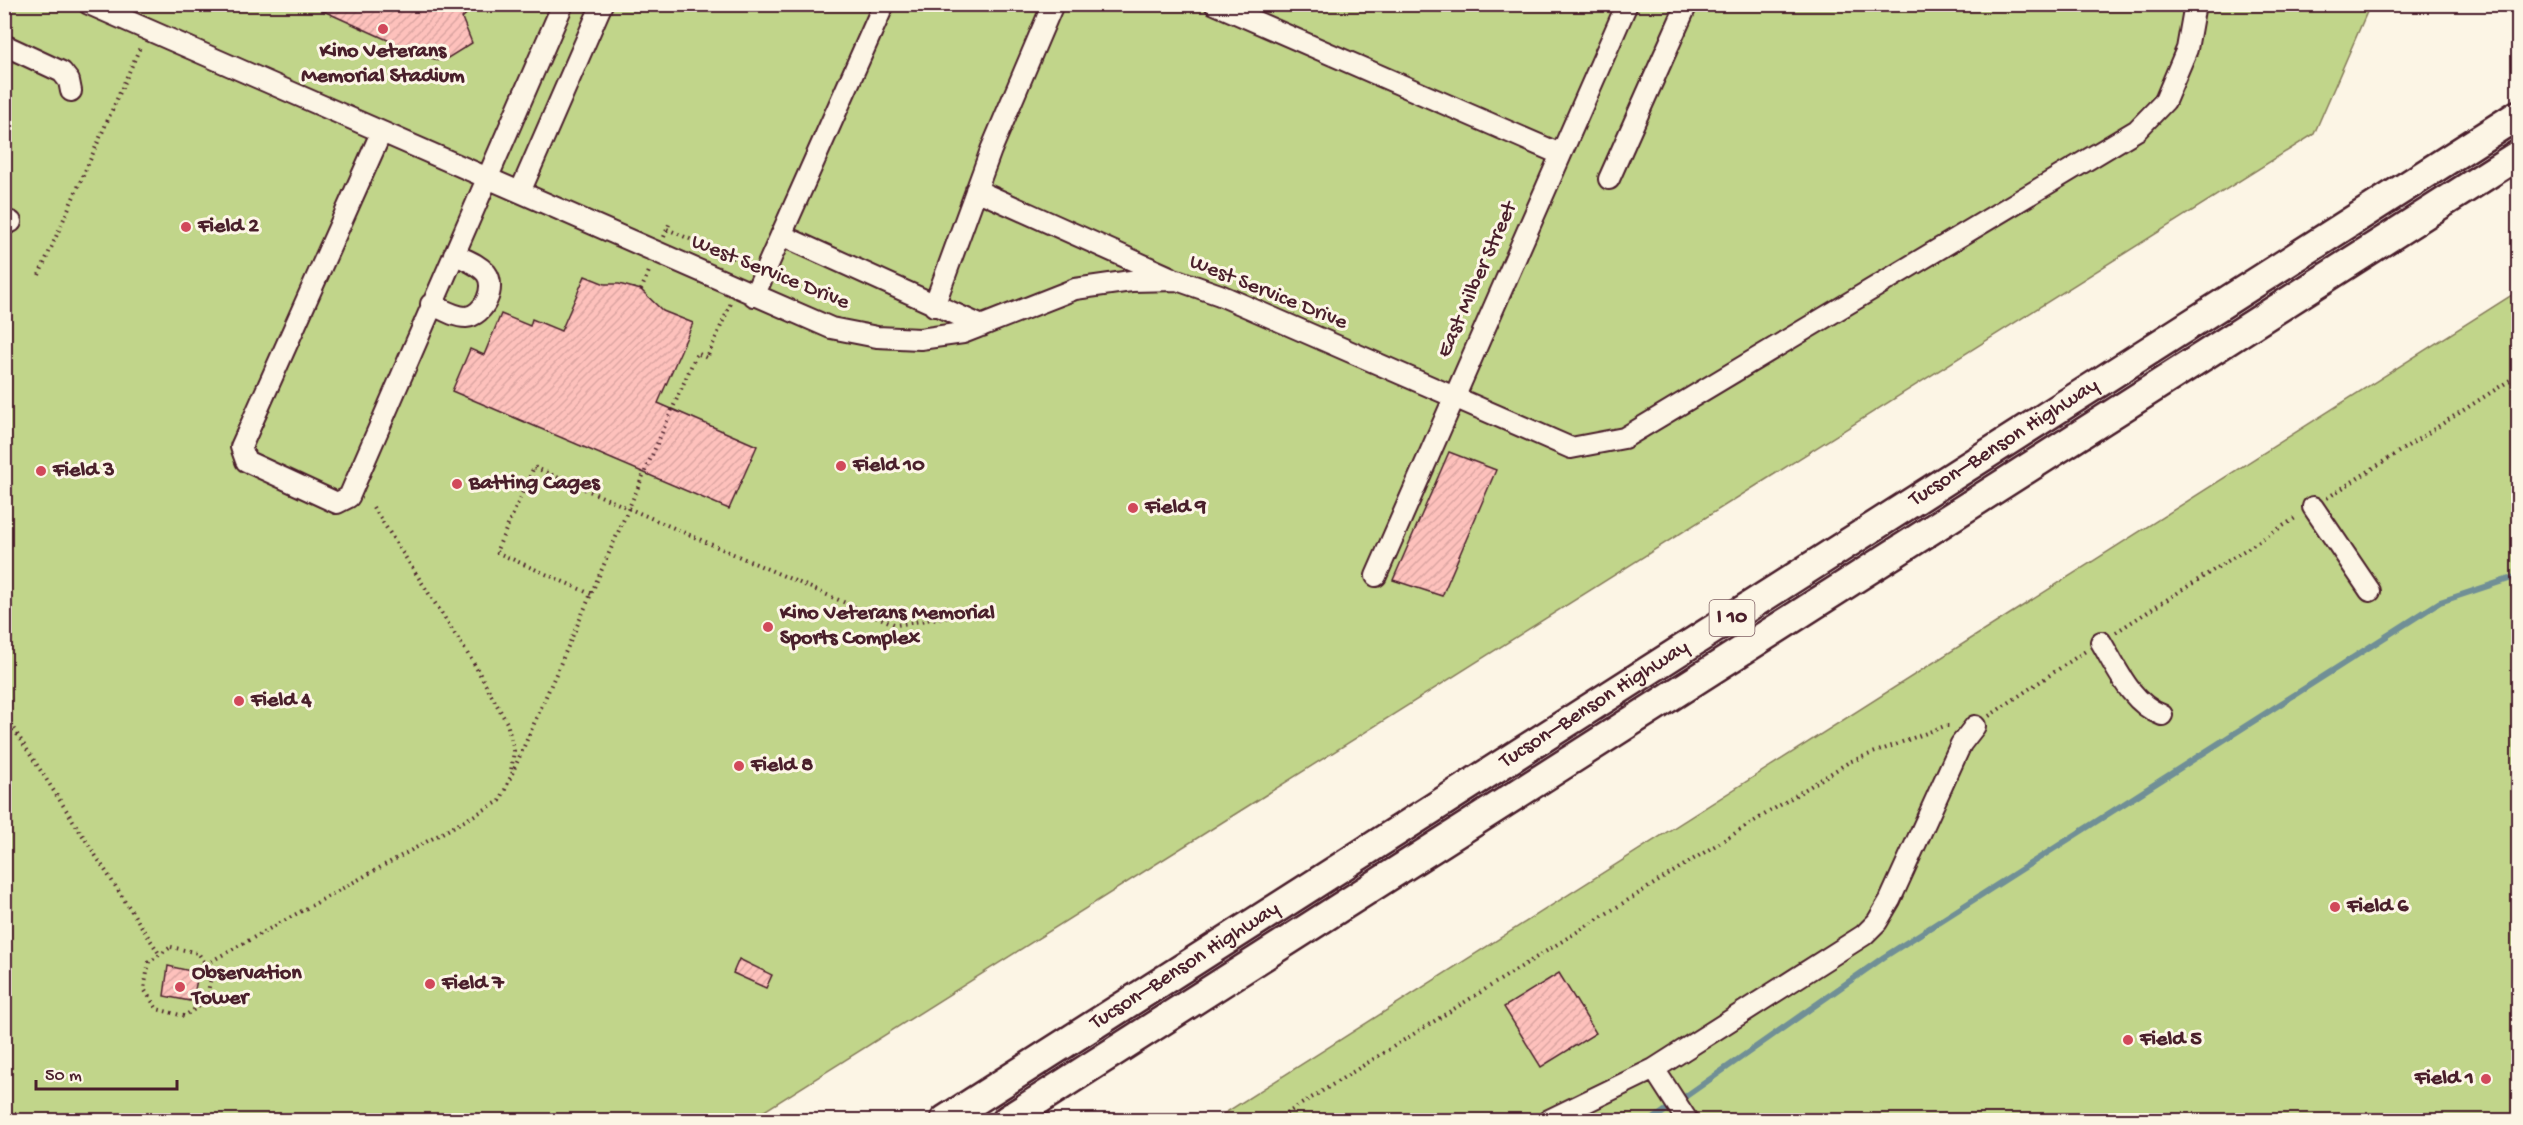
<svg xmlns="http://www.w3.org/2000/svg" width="2523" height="1125" font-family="'Gochi Hand',sans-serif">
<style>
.pitch{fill:#c1d58a;stroke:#867a5a;stroke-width:1.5}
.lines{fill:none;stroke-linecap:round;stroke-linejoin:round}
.stream{stroke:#6f8f96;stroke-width:6}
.building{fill:url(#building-hatch);stroke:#4a1f2b;stroke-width:1.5}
.minor-casing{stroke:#4a1f2b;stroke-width:24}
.highway-casing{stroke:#4a1f2b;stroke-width:33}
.path{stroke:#4a1f2b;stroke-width:4;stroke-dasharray:1.5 4.5;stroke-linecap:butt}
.minor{stroke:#fcf5e5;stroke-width:20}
.highway{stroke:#fcf5e5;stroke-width:28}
.poi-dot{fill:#d1495b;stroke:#fcf5e5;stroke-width:2}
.labels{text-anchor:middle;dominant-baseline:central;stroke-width:6;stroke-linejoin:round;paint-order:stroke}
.shield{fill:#fcf5e5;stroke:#7f5f63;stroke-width:1.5}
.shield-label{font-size:21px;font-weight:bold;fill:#4a1f2b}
.poi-label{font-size:22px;font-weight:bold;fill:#4a1f2b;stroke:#fcf5e5;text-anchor:start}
.street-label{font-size:22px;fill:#4a1f2b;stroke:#fcf5e5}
</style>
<defs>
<pattern id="building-hatch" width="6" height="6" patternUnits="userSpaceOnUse" patternTransform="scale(1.5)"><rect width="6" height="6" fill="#fec1bc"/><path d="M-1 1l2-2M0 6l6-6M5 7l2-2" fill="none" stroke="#dba5a2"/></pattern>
</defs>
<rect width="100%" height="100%" fill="#fcf5e5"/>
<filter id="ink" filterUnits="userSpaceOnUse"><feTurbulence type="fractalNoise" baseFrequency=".0167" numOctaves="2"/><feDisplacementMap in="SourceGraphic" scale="12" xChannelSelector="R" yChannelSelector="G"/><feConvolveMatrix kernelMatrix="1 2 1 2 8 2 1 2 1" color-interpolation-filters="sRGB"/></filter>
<g filter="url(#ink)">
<path class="pitch" d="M 5,5 L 2370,5 L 2314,134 L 750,1120 L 5,1120 Z
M 2518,291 L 2518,1120 L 1214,1120 Z"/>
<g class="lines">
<path class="stream" d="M 1652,1120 L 1884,957 L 2440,602 L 2518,576"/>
</g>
<path class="building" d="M 308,4 L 477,4 L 462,18 L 472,43 L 443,61 L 423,56 Z
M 585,276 L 605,284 L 619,284 L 641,290 L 663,311 L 693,323 L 658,403 L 757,446 L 729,509 L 452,391 L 470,349 L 484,355 L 501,314 L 530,326 L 532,319 L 561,331 Z
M 1449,452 L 1496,470 L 1442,596 L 1393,580 Z
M 739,959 L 772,975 L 766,988 L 733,973 Z
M 168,966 L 195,972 L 193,979 L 197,980 L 194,994 L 191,993 L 190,1001 L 164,996 Z
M 1559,973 L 1596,1033 L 1541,1067 L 1504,1007 Z"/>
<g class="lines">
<g class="minor-casing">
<path id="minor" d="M 89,4 L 831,328 L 877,337 L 920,339 L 963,333 L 1075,289 L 1131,281 L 1177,280 L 1220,295 L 1571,448 L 1624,438 L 2137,130 L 2165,101 L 2187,49 L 2195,4
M 1215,4 L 1560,154
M 4,45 L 62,72 L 69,81 L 71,91
M 381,133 L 241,447 L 246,461 L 337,503 L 349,497 L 563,4
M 1609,179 L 1687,4
M 976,190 L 1170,277
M 520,192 L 602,4
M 4,224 L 11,222
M 781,235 L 982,326
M 754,296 L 884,4
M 431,304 C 442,309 454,317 466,317 C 484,316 497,287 486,273 C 477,263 465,260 454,254
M 934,306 L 991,150 L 1053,4
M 2313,507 L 2370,591
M 1376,576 L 1627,4
M 2101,642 C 2117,669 2131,703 2162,715
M 1549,1120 L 1654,1069
M 1687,1120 L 1654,1069 L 1864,935 L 1877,922 L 1890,900 L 1961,744 L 1975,726"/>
</g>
<g class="highway-casing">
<g id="highway">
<path id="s1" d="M 945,1120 L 2518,115"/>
<path d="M 1007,1120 L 2518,155"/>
</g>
</g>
<path class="path" d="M 667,229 L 733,258
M 664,237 L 670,222
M 732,259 L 737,250
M 39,275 L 141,45
M 641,290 L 650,269
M 2327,498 L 2518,375
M 373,507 L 473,662 L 507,723 L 514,751 L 511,771
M 591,594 L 496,552 L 534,467 L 896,625 L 951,616
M 2116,632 L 2297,517
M 4,714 L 160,955
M 1989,716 L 2087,650
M 171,947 L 198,953 L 212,972 L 206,1002 L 184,1016 L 157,1009 L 144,989 L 149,962 Z
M 206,964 L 500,801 L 697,353 L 707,358 L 731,303
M 1276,1120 L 1849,762 L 1945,726 L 1952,726"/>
<use href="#minor" class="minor"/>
<use href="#highway" class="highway"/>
</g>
</g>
<g class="poi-dot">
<circle cx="383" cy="29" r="6"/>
<circle cx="186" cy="227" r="6"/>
<circle cx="841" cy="466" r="6"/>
<circle cx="41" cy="471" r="6"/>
<circle cx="457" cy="484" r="6"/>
<circle cx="1133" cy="508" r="6"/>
<circle cx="768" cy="627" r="6"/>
<circle cx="239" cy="701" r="6"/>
<circle cx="739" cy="766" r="6"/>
<circle cx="2335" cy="907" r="6"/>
<circle cx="430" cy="984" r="6"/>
<circle cx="180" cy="987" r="6"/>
<circle cx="2128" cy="1040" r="6"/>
<circle cx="2486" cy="1079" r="6"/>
</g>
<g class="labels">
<rect class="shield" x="1709.5" y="600" width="45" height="36" rx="4.5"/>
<g class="shield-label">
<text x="1732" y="618">I 10</text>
</g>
<g class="poi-label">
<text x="383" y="52" text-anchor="middle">Kino Veterans<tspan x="383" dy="25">Memorial Stadium</tspan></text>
<text x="198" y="227">Field 2</text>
<text x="853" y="466">Field 10</text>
<text x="53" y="471">Field 3</text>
<text x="469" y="484">Batting Cages</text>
<text x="1145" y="508">Field 9</text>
<text x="780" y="614">Kino Veterans Memorial<tspan x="780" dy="25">Sports Complex</tspan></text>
<text x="251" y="701">Field 4</text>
<text x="751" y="766">Field 8</text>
<text x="2347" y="907">Field 6</text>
<text x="192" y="974">Observation<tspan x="192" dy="25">Tower</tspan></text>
<text x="442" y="984">Field 7</text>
<text x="2140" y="1040">Field 5</text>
<text x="2474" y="1079" text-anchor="end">Field 1</text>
</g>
<g class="street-label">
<text transform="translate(770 273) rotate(22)">West Service Drive</text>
<text transform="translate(1478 280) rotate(-66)">East Milber Street</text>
<text transform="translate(1268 293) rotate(22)">West Service Drive</text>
<text stroke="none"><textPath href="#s1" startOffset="1257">Tucson–Benson Highway</textPath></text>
<text stroke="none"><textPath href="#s1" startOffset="771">Tucson–Benson Highway</textPath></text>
<text stroke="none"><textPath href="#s1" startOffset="285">Tucson–Benson Highway</textPath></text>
</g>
</g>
<rect width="2523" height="1125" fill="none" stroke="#fcf5e5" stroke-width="24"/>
<rect x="12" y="12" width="2499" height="1101" fill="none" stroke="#4a1f2b" stroke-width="2" filter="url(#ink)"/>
<path d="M36 1080v9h141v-9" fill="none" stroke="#4a1f2b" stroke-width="3"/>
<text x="45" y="1080" font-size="18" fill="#4a1f2b" stroke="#fcf5e5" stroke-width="4.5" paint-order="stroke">50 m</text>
</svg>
